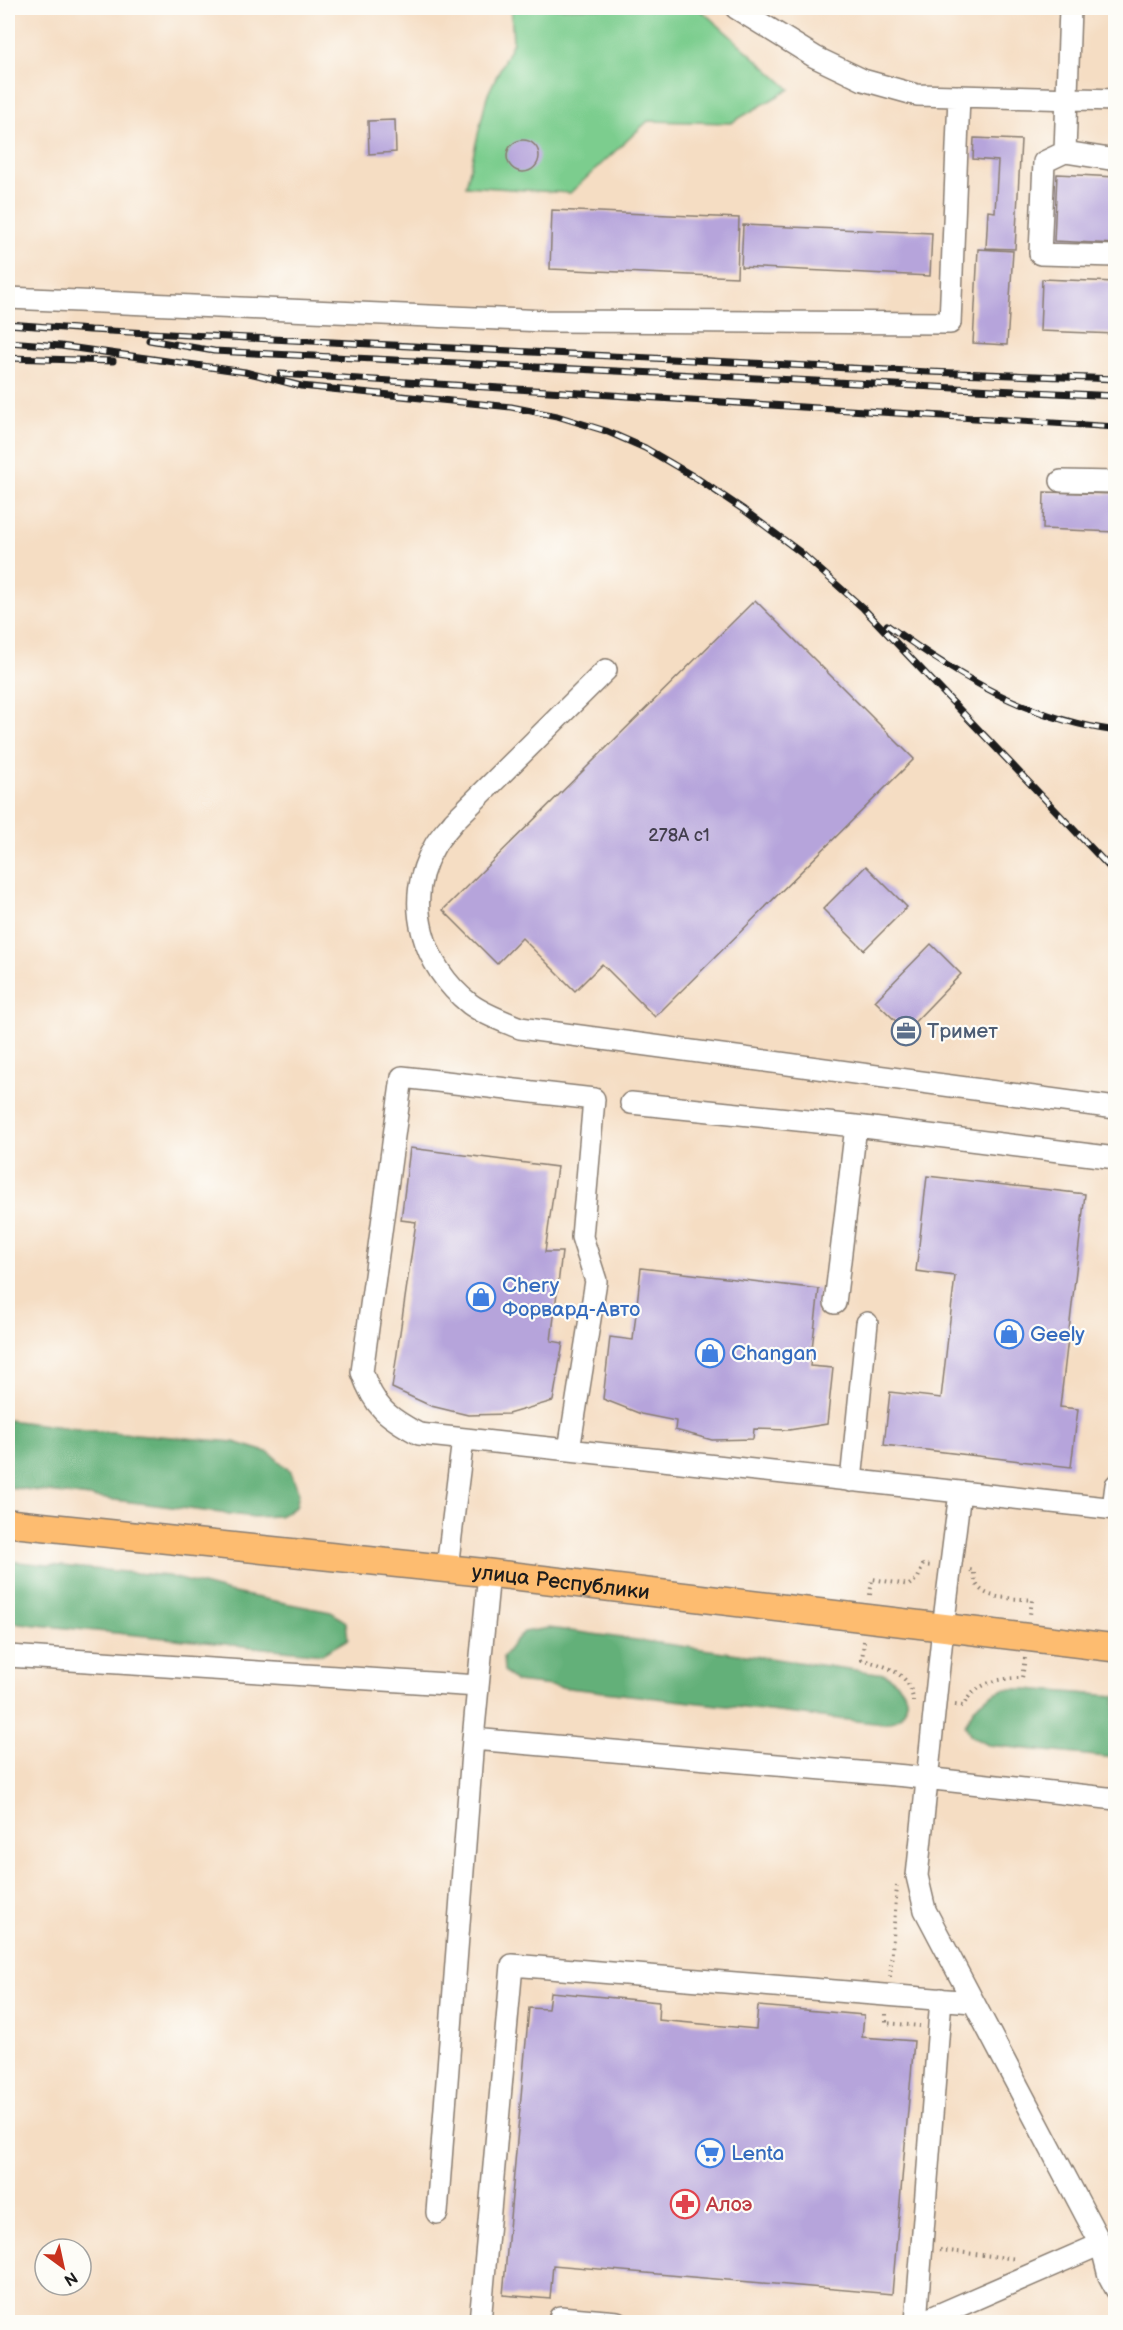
<svg xmlns="http://www.w3.org/2000/svg" width="1123" height="2330" font-family="'Balsamiq Sans',sans-serif">
<style>
.green{fill:#7bcd8e;stroke:#4c7455;stroke-width:1.5}
.forest{fill:#64b079;stroke:#40664a;stroke-width:1.5}
.building{fill:#b6a4db}
.lines{fill:none;stroke-linecap:round;stroke-linejoin:round}
.minor-casing{stroke:#887c70;stroke-width:24}
.major-casing{stroke:#887c70;stroke-width:30}
.path{stroke:#887c70;stroke-width:4;stroke-dasharray:1.5 4.5;stroke-linecap:butt}
.minor{stroke:#fff;stroke-width:21}
.major{stroke:#fdbc70;stroke-width:27}
.rail-casing{stroke:#1c1c1c;stroke-width:7}
.rail{stroke:#fdfcf7;stroke-width:4.5;stroke-dasharray:14;stroke-linecap:butt}
.labels{text-anchor:middle;dominant-baseline:central;stroke-width:4.5;stroke-linejoin:round;paint-order:stroke}
.number-label{font-size:18px;fill:#423e4c}
.service-label{font-size:21px;fill:#4e5e75;stroke:#fdfcf7;text-anchor:start}
.shop-label{font-size:21px;fill:#366cbe;stroke:#fdfcf7;text-anchor:start}
.street-label{font-size:21px;fill:#1c1c1c;stroke:#fdfcf7}
.health-label{font-size:21px;fill:#be3a42;stroke:#fdfcf7;text-anchor:start}
</style>
<rect width="100%" height="100%" fill="#fdfcf7"/>
<filter id="ink" filterUnits="userSpaceOnUse"><feTurbulence type="fractalNoise" baseFrequency=".0167" numOctaves="2"/><feDisplacementMap in="SourceGraphic" scale="12" xChannelSelector="R" yChannelSelector="G"/><feConvolveMatrix kernelMatrix="1 2 1 2 8 2 1 2 1" color-interpolation-filters="sRGB"/></filter>
<filter id="wash" filterUnits="userSpaceOnUse"><feTurbulence type="fractalNoise" baseFrequency=".008" numOctaves="4" result="noise"/><feDisplacementMap in="SourceGraphic" scale="24" xChannelSelector="R" yChannelSelector="G"/><feGaussianBlur stdDeviation="1.35" result="paint"/><feColorMatrix in="noise" values="0 0 0 0 0 0 0 0 0 0 0 0 0 0 0 0 0 1.4 0 .05"/><feComposite in="paint" operator="in"/></filter>
<g filter="url(#wash)">
<rect width="100%" height="100%" fill="#f5ddc3"/>
<path class="green" d="M 511,8 L 694,8 L 702,11 L 790,89 L 731,123 L 648,121 L 570,193 L 466,186 L 487,96 L 513,42 Z"/>
<path class="forest" d="M 8,1420 L 86,1430 L 234,1442 L 270,1453 L 291,1472 L 299,1493 L 296,1507 L 279,1516 L 254,1517 L 8,1487 Z
M 8,1561 L 168,1576 L 229,1592 L 331,1612 L 346,1622 L 348,1639 L 322,1654 L 8,1622 Z
M 549,1628 L 885,1674 C 893,1679 902,1685 905,1694 C 911,1710 897,1723 883,1724 L 516,1682 L 504,1671 L 503,1657 L 515,1641 L 524,1632 Z
M 1004,1689 L 1027,1689 L 1115,1696 L 1115,1758 L 988,1745 L 971,1736 L 965,1725 C 975,1703 982,1698 1004,1689 Z"/>
<g id="blocks">
<path class="building" d="M 395,120 L 396,152 L 369,154 L 368,121 Z
M 974,138 L 1021,140 L 1015,249 L 986,248 L 988,211 L 995,212 L 998,161 L 973,159 Z
M507 156a16 16 0 1 1 32 0a16 16 0 1 1-32 0Z
M 1057,174 L 1116,177 L 1116,244 L 1054,241 Z
M 552,210 L 739,218 L 737,277 L 550,269 Z
M 743,225 L 932,233 L 930,276 L 741,267 Z
M 978,249 L 1013,251 L 1007,345 L 973,343 Z
M 1042,279 L 1116,282 L 1116,334 L 1040,331 Z
M 1044,492 L 1116,494 L 1116,532 L 1043,529 Z
M 755,600 L 914,759 L 655,1017 L 602,964 L 575,991 L 522,938 L 497,964 L 443,910 Z
M 866,866 L 907,907 L 864,950 L 823,909 Z
M 931,944 L 961,974 L 906,1031 L 875,1001 Z
M 410,1148 L 557,1167 L 545,1252 L 562,1252 L 551,1341 L 563,1343 L 553,1401 L 508,1414 L 468,1415 L 431,1406 L 392,1388 L 416,1222 L 401,1220 Z
M 927,1176 L 1085,1194 L 1060,1407 L 1078,1409 L 1071,1467 L 884,1445 L 890,1392 L 941,1398 L 955,1276 L 916,1271 Z
M 641,1268 L 819,1289 L 810,1366 L 833,1368 L 827,1424 L 789,1430 L 754,1429 L 753,1439 L 712,1440 L 675,1430 L 676,1421 L 641,1414 L 603,1399 L 610,1337 L 633,1340 Z
M 550,1992 L 659,2002 L 658,2020 L 756,2029 L 758,2006 L 864,2015 L 862,2037 L 914,2041 L 892,2294 L 553,2265 L 550,2299 L 503,2295 L 529,2008 L 548,2009 Z"/>
</g>
</g>
<g filter="url(#ink)">
<use href="#blocks" fill-opacity="0" stroke="#887c70" stroke-width="1.5"/>
<g class="lines">
<g class="minor-casing">
<path id="minor" d="M 736,8 L 815,57 L 863,80 L 917,95 L 1116,100
M 1065,152 L 1070,8
M 1116,160 L 1065,152 L 1044,162 L 1040,254 L 1116,256
M 8,298 L 545,321 L 950,323 L 959,96
M 1061,481 L 1116,482
M 606,670 L 454,821 C 448,829 439,837 434,847 C 402,901 423,967 470,1004 C 485,1015 503,1021 520,1028 L 1116,1108
M 631,1103 L 856,1126 L 1116,1158
M 835,1303 L 856,1126
M 569,1450 L 596,1281 L 582,1237 L 594,1099 L 402,1077 L 362,1372 C 374,1407 387,1417 419,1434 L 960,1492
M 851,1481 L 867,1323
M 1113,1508 L 1116,1485
M 1116,1509 L 960,1492 L 943,1628 L 917,1876 L 925,1910 L 1101,2244 L 1116,2255
M 447,1568 L 463,1439
M 8,1656 L 478,1686
M 473,1739 L 906,1776 L 1116,1799
M 437,2213 L 473,1739 L 489,1573
M 560,2317 L 617,2322
M 480,2322 L 512,1965 L 972,2002
M 916,2322 L 941,1999
M 922,2322 L 1101,2244 L 1109,2276 L 1116,2289"/>
</g>
<g class="major-casing">
<g id="major">
<path id="s1" d="M 8,1523 L 489,1573 L 1116,1648"/>
</g>
</g>
<path class="path" d="M 970,1570 L 974,1571 C 973,1602 1009,1597 1032,1600 L 1030,1615
M 870,1595 L 872,1579 L 909,1585 L 918,1578 L 923,1565 L 933,1566
M 864,1641 L 862,1660 C 885,1665 912,1673 913,1702
M 955,1705 L 963,1706 C 975,1683 998,1678 1022,1678 L 1025,1658
M 890,1977 L 897,1886
M 886,2014 L 886,2023 L 920,2026
M 940,2250 L 1017,2259"/>
<use href="#minor" class="minor"/>
<use href="#major" class="major"/>
<g class="rail-casing">
<path id="rail" d="M 8,324 L 90,330 L 929,372 L 1116,379
M 149,340 L 214,351 L 1116,396
M 8,342 L 61,346 L 245,372 L 301,386 L 511,407 L 557,416 L 606,431 L 645,448 L 698,479 L 744,510 L 800,552 L 863,608 L 1116,874
M 8,358 L 113,361
M 280,374 L 1116,427
M 887,625 C 958,676 1027,719 1116,731"/>
</g>
<use href="#rail" class="rail"/>
</g>
</g>
<defs>
<g id="office-ring" transform="scale(1.5)"><circle r="9.5" fill="#fdfcf7" stroke="#5c6f8a" stroke-width="1.5"/><path d="M-6-3h4V-5.5h4V-3h4V5H-6ZM-1-4.5V-3h2v-1.5ZM-6 0V1H6V0Z" fill="#5c6f8a"/></g>
<g id="shop-ring" transform="scale(1.5)"><circle r="9.5" fill="#fdfcf7" stroke="#3f7fe0" stroke-width="1.5"/><path d="M-5-2.5h2.3a2.7 3.5 0 0 1 5.4 0H5L5.5 6h-11ZM-1.5-2.5h3a1.5 2.3 0 0 0-3 0Z" fill="#3f7fe0"/></g>
<g id="supermarket-ring" transform="scale(1.5)"><circle r="9.5" fill="#fdfcf7" stroke="#3f7fe0" stroke-width="1.5"/><path d="M-6-5.5h2.5l.6 2H6L4.5 2H-2.5L-4.4-4H-6ZM-1.5 3.2a1.3 1.3 0 1 0 .1 0ZM3 3.2a1.3 1.3 0 1 0 .1 0Z" fill="#3f7fe0"/></g>
<g id="pharmacy-ring" transform="scale(1.5)"><circle r="9.5" fill="#fdfcf7" stroke="#e0444e" stroke-width="1.5"/><path d="M-2-6h4v4h4v4h-4v4h-4v-4h-4v-4h4Z" fill="#e0444e"/></g>
</defs>
<g fill-rule="evenodd">
<use href="#office-ring" x="906" y="1031"/>
<use href="#shop-ring" x="481" y="1297"/>
<use href="#shop-ring" x="1009" y="1334"/>
<use href="#shop-ring" x="710" y="1353"/>
<use href="#supermarket-ring" x="710" y="2153"/>
<use href="#pharmacy-ring" x="685" y="2204"/>
</g>
<g class="labels">
<g class="number-label">
<text x="679" y="835">278А с1</text>
</g>
<g class="service-label">
<text x="927" y="1031">Тримет</text>
</g>
<g class="shop-label">
<text x="502" y="1285">Chery<tspan x="502" dy="24">Форвард-Авто</tspan></text>
<text x="1030" y="1334">Geely</text>
<text x="731" y="1353">Changan</text>
<text x="731" y="2153">Lenta</text>
</g>
<g class="street-label">
<text stroke="none"><textPath href="#s1" startOffset="556">улица Республики</textPath></text>
</g>
<g class="health-label">
<text x="706" y="2204">Алоэ</text>
</g>
</g>
<rect width="1123" height="2330" fill="none" stroke="#fdfcf7" stroke-width="30"/>
<g transform="translate(63 2267) rotate(147)"><circle r="28" fill="#fdfcf7" stroke="#a3a29f" stroke-width="1.5"/>
<path d="M0-4.5L10 22L0 15L-10 22Z" fill="#c8321e"/>
<text y="-9" font-size="16" font-weight="bold" text-anchor="middle" fill="#1c1c1c">N</text>
</g>
</svg>
